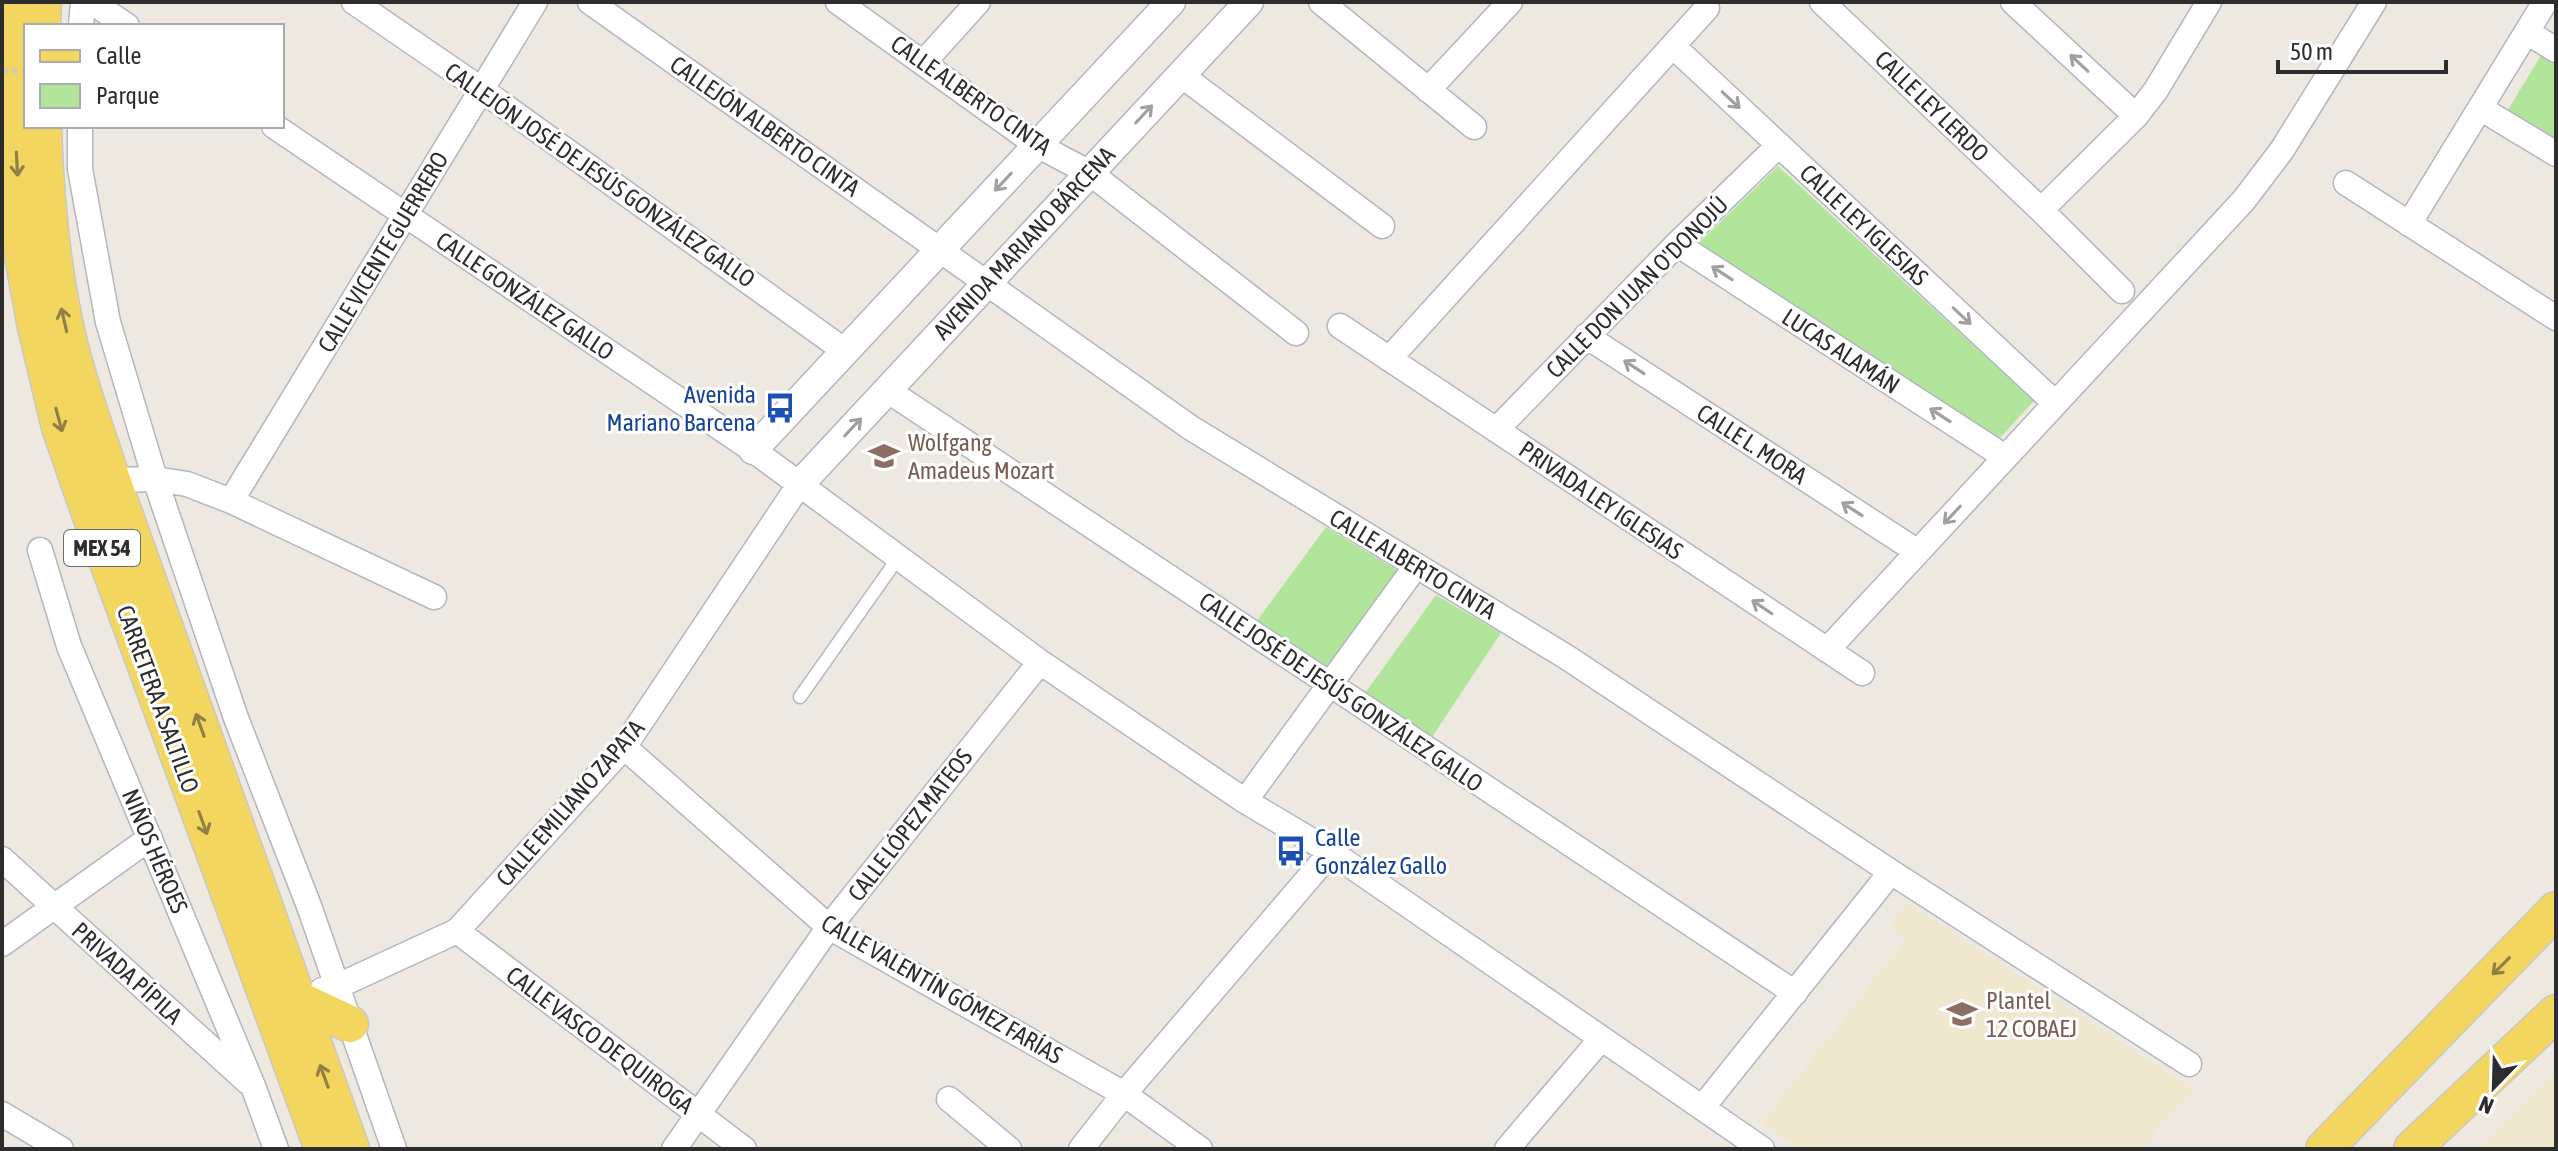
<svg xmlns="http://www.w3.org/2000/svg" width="2558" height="1151" font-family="'Asap Condensed',sans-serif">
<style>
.education{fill:#f0e7cf}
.green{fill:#b2e59c}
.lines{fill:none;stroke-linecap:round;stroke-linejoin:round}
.service-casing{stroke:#b3b5c0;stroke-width:15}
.minor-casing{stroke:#b3b5c0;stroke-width:27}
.tertiary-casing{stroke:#b3b5c0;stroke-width:31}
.primary-casing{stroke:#c8c8c8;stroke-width:39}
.service{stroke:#fff;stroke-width:12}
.minor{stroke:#fff;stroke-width:24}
.tertiary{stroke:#fff;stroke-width:28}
.primary{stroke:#f3d660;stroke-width:36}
.path-bridge{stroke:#c8c8c8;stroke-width:4;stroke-dasharray:6 4;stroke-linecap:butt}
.oneway{stroke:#a0a0a0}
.oneway2{stroke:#908246}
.labels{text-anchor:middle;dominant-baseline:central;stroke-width:6;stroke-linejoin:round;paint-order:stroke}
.shield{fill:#fff;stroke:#6c6c6c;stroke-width:2}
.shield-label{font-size:22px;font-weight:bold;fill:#2d2d2d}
.street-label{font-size:24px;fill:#2d2d2d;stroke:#fff}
.transit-label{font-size:24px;fill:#164399;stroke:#fff;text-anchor:end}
.education-label{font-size:24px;fill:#785e54;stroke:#fff;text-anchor:start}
</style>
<rect width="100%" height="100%" fill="#eee9e0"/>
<path class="education" d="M 1908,904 L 2193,1089 L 2141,1149 L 1800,1149 L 1762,1123 L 1907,938 L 1891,924 Z
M 2556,1073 L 2556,1149 L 2478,1149 Z"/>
<path class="green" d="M 2543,52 L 2556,60 L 2556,144 L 2506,113 Z
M 1778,166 L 2034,401 L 1999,439 L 1698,244 Z
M 1326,527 L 1397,570 L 1326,669 L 1256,622 Z
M 1436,595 L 1501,633 L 1432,737 L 1365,693 Z"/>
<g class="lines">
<g class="service-casing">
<path id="service" d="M 800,697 L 898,558"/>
</g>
<g class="minor-casing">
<path id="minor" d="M 92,2 L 127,26
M 354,2 L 482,90 L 845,351
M 590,2 L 1191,428 L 1568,658 L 1891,872 L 2189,1064
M 838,2 L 1037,145 L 1090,173 L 1296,333
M 1321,2 L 1474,127
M 1822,2 L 2041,210 L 2122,291
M 2013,2 L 2136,116
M 81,26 L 83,2
M 2527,32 L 2556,50
M 1674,47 L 2055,403
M 923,63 L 978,2
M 1181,75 L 1382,226
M 1428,90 L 1510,2
M 2480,108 L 2556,154
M 80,126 L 80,169 L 108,322 L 155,479 L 236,718 L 309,906 L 394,1149
M 274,126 L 753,450 L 1040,662 L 1245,801 L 1331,852 L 1762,1149
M 2346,183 L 2556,318
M 2041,210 L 2136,116 L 2156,90 L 2209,2
M 2409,224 L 2545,2
M 1677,244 L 2005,457
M 1340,326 L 1862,673
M 1586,336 L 1918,552
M 1389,359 L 1707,8
M 887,390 L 1795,993
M 1496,430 L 1677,244 L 1779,145
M 112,480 L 155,479 L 187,484 L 231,501 L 434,597
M 231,501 L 535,2
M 40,550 L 69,646 L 253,1086 L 276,1149
M 1827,650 L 2244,200 L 2282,150 L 2374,2
M 624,747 L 829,927 L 1124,1094 L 1200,1149
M 1245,801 L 1416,566
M 2,859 L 248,1082
M 457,931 L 744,1149
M 2,944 L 150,838
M 322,990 L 338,986 L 457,931 L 624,747 L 799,485
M 949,1099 L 1009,1149
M 1702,1108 L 1891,872
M 2,1114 L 61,1149
M 674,1149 L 829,927 L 1040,662
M 1081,1149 L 1124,1094 L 1331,852
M 1507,1149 L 1601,1039"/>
</g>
<g class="tertiary-casing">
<path id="tertiary" d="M 753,450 L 1171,2
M 799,485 L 1249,2"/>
</g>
<g class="primary-casing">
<path id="primary" d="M 16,2 L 12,70 L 23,256 L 36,327 L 60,427 L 86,502 L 323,1149
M 42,26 L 43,2
M 43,126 C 45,189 50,253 63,316 C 73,370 95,427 112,480 L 351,1149
M 297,999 L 350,1024
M 2324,1149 L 2556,910
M 2412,1149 L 2556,1013"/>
</g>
<use href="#service" class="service"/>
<use href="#minor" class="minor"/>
<use href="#tertiary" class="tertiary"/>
<use href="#primary" class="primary"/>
<path class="path-bridge" d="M 2,71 L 26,71"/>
</g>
<defs><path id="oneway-shaft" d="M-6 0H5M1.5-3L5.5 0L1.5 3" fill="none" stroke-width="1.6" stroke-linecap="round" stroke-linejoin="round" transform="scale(2)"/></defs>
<g class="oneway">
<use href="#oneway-shaft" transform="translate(2079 63) rotate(-137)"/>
<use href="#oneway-shaft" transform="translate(1731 100) rotate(43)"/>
<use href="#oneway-shaft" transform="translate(1144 114) rotate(-47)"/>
<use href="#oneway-shaft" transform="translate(1003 182) rotate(133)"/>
<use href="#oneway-shaft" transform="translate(1722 273) rotate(-147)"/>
<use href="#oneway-shaft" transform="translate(1962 316) rotate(43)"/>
<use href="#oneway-shaft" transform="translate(1634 367) rotate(-147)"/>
<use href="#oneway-shaft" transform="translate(1940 415) rotate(-147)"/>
<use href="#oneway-shaft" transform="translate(853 427) rotate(-47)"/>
<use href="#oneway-shaft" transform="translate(1852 509) rotate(-147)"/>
<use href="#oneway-shaft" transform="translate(1952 515) rotate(133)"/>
<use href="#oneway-shaft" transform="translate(1762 607) rotate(-146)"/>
</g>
<g class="oneway2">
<use href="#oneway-shaft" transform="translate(17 164) rotate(87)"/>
<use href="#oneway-shaft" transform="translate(64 320) rotate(-103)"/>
<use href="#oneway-shaft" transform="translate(59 420) rotate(75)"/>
<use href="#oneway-shaft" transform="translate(200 725) rotate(-110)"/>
<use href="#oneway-shaft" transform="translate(203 823) rotate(70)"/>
<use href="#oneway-shaft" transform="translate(2501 966) rotate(135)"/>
<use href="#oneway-shaft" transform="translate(324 1076) rotate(-110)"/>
</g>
<defs>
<g id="bus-bare" transform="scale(2.4)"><path d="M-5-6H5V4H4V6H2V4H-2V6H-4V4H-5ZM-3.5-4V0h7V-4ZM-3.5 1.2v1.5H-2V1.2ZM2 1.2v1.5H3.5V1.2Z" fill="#1a4fb4" stroke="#fff" stroke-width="2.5" paint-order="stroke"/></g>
<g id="school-bare" transform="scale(2.4)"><path d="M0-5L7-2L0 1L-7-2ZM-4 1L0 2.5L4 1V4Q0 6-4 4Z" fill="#8d6e63" stroke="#fff" stroke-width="2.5" paint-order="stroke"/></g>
<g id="university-bare" transform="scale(2.4)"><path d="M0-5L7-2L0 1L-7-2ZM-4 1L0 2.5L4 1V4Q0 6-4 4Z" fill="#8d6e63" stroke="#fff" stroke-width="2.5" paint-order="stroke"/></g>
</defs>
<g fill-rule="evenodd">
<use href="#bus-bare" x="780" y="408"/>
<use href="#school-bare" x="884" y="456"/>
<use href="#bus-bare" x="1291" y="851"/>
<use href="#university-bare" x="1962" y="1014"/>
</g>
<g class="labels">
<rect class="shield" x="64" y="530" width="76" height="36" rx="6"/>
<g class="shield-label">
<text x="102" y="548">MEX 54</text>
</g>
<g class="street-label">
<text transform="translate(971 95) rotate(35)">CALLE ALBERTO CINTA</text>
<text transform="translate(1932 106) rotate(44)">CALLE LEY LERDO</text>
<text transform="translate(765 126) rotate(35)">CALLEJÓN ALBERTO CINTA</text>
<text transform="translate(600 175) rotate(35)">CALLEJÓN JOSÉ DE JESÚS GONZÁLEZ GALLO</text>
<text transform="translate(1864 225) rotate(43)">CALLE LEY IGLESIAS</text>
<text transform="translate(1024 243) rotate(-47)">AVENIDA MARIANO BÁRCENA</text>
<text transform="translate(383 252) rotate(-59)">CALLE VICENTE GUERRERO</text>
<text transform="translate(1637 287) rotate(-45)">CALLE DON JUAN O'DONOJÚ</text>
<text transform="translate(525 296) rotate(34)">CALLE GONZÁLEZ GALLO</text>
<text transform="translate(1841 351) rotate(33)">LUCAS ALAMÁN</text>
<text transform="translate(1752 444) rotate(33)">CALLE L. MORA</text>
<text transform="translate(1601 500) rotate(34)">PRIVADA LEY IGLESIAS</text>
<text transform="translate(1413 564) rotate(31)">CALLE ALBERTO CINTA</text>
<text transform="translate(1341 692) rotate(34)">CALLE JOSÉ DE JESÚS GONZÁLEZ GALLO</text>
<text transform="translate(158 699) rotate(70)">CARRETERA A SALTILLO</text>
<text transform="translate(570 803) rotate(-49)">CALLE EMILIANO ZAPATA</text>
<text transform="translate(910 825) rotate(-52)">CALLE LÓPEZ MATEOS</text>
<text transform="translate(155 851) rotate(67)">NIÑOS HÉROES</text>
<text transform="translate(127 973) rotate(42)">PRIVADA PÍPILA</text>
<text transform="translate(942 989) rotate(30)">CALLE VALENTÍN GÓMEZ FARÍAS</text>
<text transform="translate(600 1040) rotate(37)">CALLE VASCO DE QUIROGA</text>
</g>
<g class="transit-label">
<text x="756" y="394">Avenida<tspan x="756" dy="28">Mariano Barcena</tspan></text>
<text x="1315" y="837" text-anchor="start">Calle<tspan x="1315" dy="28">González Gallo</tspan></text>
</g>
<g class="education-label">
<text x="908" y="442">Wolfgang<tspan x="908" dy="28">Amadeus Mozart</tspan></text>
<text x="1986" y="1000">Plantel<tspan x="1986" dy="28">12 COBAEJ</tspan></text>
</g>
</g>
<rect width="2558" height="1151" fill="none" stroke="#2d2d2d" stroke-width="8"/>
<rect x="24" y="24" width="260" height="104" fill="#ffffff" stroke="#ababab" stroke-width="2"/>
<rect x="40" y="50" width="40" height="12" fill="#f3d660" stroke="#ababab" stroke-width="2"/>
<text x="96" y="64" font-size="24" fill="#2d2d2d">Calle</text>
<rect x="40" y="84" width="40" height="24" fill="#b2e59c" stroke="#ababab" stroke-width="2"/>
<text x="96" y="104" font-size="24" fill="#2d2d2d">Parque</text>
<g transform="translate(2494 1087) rotate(203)" stroke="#ffffff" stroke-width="6" paint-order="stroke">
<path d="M0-6L14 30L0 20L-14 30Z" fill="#2d2d2d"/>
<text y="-12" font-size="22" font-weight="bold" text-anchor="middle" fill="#2d2d2d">N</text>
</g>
<path d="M2278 60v12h168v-12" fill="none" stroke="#2d2d2d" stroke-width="4"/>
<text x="2290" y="60" font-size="24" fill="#2d2d2d" stroke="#ffffff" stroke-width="6" paint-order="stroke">50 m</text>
</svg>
